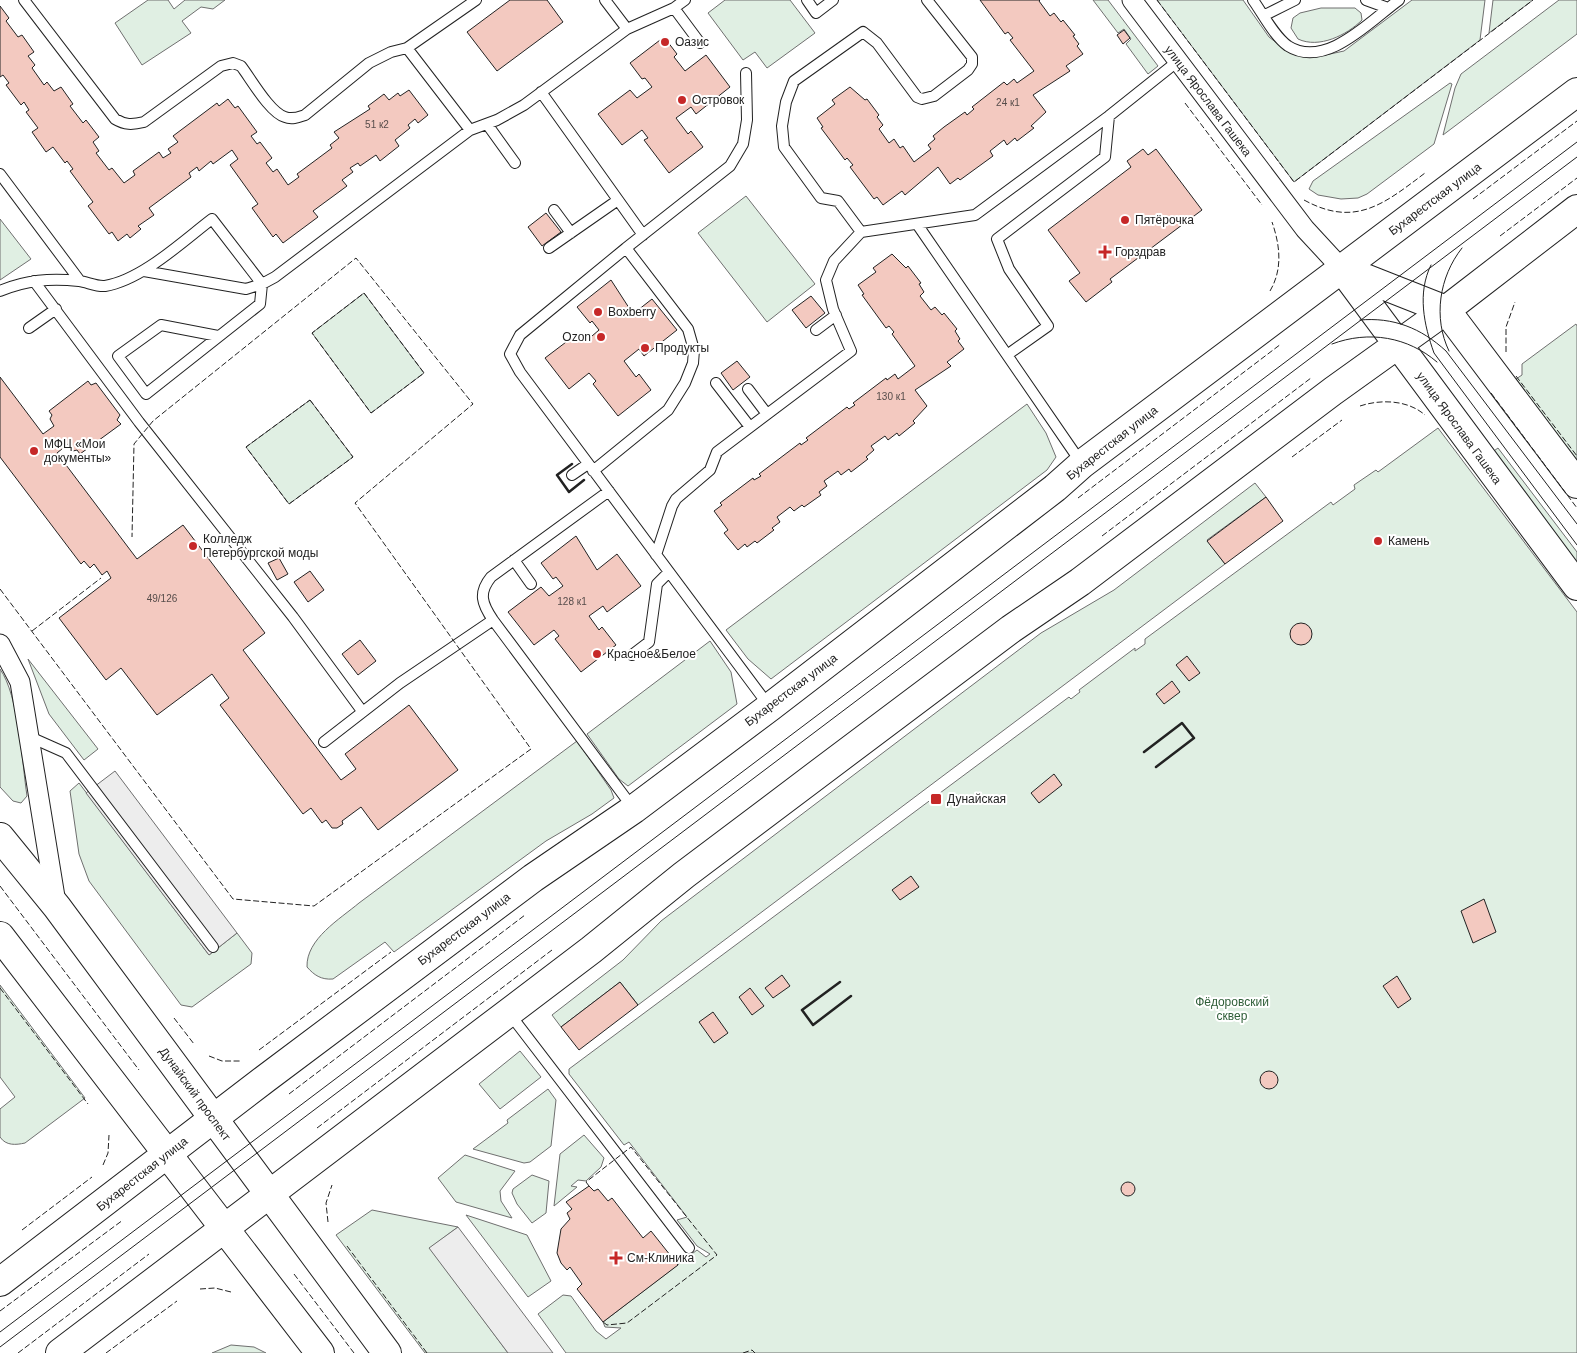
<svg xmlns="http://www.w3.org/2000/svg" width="1577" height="1353" font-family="Arial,sans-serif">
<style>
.green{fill:#e0efe3;stroke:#6f6f6f}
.parking{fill:#ededed;stroke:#6f6f6f}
.building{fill:#f3c9c0;stroke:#222}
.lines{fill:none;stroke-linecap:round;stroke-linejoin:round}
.lane-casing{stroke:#222;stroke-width:12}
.street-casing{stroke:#222;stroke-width:21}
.secondary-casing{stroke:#222;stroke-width:30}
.lane{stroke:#fff;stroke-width:10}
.street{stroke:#fff;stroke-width:19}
.secondary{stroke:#fff;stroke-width:28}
.tram{stroke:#222;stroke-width:1}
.fence{stroke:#222;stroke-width:1;stroke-dasharray:6 2.5;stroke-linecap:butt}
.wall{stroke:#222;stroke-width:2.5}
.poi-dot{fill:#c62828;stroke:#fff;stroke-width:2}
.labels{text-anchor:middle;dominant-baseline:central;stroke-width:4;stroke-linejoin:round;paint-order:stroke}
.number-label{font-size:10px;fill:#564c4a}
.poi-label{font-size:12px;fill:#222;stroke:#fff;text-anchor:start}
.street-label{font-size:12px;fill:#222;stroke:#fff}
.park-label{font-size:12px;fill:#2f5e38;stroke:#fff}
</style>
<rect width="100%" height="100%" fill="#fff"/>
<path class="green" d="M 148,0 L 168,0 L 174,9 L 185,0 L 225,0 L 213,9 L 201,7 L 182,21 L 191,33 L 142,65 L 115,23 Z
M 725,0 L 790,0 L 815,33 L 767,68 L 755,52 L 743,60 L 708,13 Z
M 1093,0 L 1108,0 L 1158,66 L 1148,74 L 1126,44 L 1131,39 L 1124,29 L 1118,33 Z
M 1157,0 L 1243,0 L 1269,37 L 1290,53 L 1316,57 L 1344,51 L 1412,0 L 1485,0 L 1480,40 L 1294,182 Z
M 1493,0 L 1533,0 L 1489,33 Z
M 1559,0 L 1577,0 L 1577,34 L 1443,135 L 1455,88 L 1461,74 Z
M 1321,8 L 1355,8 L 1361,13 L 1362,20 C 1347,35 1319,49 1298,39 L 1291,28 L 1293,18 L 1300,13 Z
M 1450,83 L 1452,84 L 1434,144 L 1367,194 L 1358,198 L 1341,199 L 1318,195 L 1309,189 L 1313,181 Z
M 746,196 L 815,284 L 767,322 L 698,233 Z
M 0,219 L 31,259 L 0,280 Z
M 364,293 L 424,373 L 371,413 L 312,333 Z
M 1576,324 L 1577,326 L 1577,461 L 1516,379 L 1522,375 L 1522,364 Z
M 310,400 L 353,457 L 289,504 L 246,447 Z
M 1027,404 L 1046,433 L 1056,457 L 1047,470 L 771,679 L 748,659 L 726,630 Z
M 1438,428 L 1577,612 L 1577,1353 L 566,1353 L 538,1314 L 563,1295 L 571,1296 L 596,1331 L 606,1339 L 621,1328 L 605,1327 L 603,1322 L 697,1250 L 706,1257 L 710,1254 L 697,1246 L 677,1220 L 687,1217 L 629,1142 L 624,1145 L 569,1074 L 569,1069 L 1069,697 L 1071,699 L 1080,692 L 1079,690 L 1135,648 L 1135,651 L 1145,644 L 1145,639 L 1331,502 L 1333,505 L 1355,489 L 1354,485 L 1376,470 L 1378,472 Z
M 1498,448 L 1577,552 L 1577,566 L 1491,453 Z
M 1255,483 L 1266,497 L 1207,540 L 1225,564 L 638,1005 L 620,982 L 561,1027 L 552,1015 L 623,960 L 661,921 L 1041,633 L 1114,590 Z
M 710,641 L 731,672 L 737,704 L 628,786 L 619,779 L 587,734 Z
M 28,659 L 98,749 L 84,760 L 49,714 Z
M 0,669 C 19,696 22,763 27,796 L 21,803 L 13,801 L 0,787 Z
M 577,741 L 611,790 L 614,798 L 592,814 L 546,841 L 394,952 L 385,942 L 333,979 C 321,980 314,975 307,967 C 306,939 340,919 359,903 Z
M 79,783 L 209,955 L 237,933 L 252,953 L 251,964 L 192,1007 L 181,1005 L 89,881 L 79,854 L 70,791 Z
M 0,985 L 85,1098 L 25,1143 C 16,1145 6,1146 0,1137 L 0,1109 L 15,1097 L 0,1077 Z
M 520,1051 L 541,1077 L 500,1109 L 479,1084 Z
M 548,1089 L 556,1100 L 551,1146 L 530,1162 L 524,1163 L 473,1149 L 508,1123 L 507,1120 Z
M 584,1135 L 604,1158 L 601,1167 L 586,1181 L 578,1180 L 571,1186 L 577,1187 L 554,1206 L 560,1154 Z
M 465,1155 L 515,1171 L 500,1191 L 501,1201 L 512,1218 L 456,1202 L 438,1178 Z
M 532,1175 L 549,1181 L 546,1213 L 532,1223 L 517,1204 L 512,1193 L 513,1189 Z
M 372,1210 L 458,1227 L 430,1248 L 508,1353 L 425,1353 L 336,1235 Z
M 466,1215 L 527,1235 L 551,1281 L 528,1297 Z
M 231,1345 L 254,1347 L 266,1353 L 212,1353 Z"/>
<path class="parking" d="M 115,771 L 237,933 L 209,955 L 86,793 Z
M 458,1227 L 553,1353 L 508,1353 L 429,1248 Z"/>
<path class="building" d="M 510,0 L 547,0 L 563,22 L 497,71 L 467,32 Z
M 980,0 L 1040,0 L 1039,1 L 1050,16 L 1054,13 L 1061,22 L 1063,20 L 1075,35 L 1073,36 L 1079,44 L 1077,46 L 1083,54 L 1066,66 L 1070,71 L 1033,95 L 1046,112 L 1031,126 L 1034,128 L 1017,141 L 1015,138 L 1007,145 L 1004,140 L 990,151 L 993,156 L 960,180 L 958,178 L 950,184 L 938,167 L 905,195 L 902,191 L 883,205 L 877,197 L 874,199 L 850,167 L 853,165 L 847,158 L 845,160 L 821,128 L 823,127 L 817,118 L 835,104 L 832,100 L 850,87 L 865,100 L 867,99 L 879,115 L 877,117 L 883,125 L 879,129 L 889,143 L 894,139 L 900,148 L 903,146 L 914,162 L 931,149 L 928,145 L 935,139 L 933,136 L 944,127 L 965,112 L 967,115 L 974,109 L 972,107 L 1004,82 L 1007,85 L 1014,79 L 1017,83 L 1034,71 L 1010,40 L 1013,38 L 1008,32 L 1005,34 Z
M 0,6 L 9,18 L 6,21 L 18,37 L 22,35 L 34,52 L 28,56 L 35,65 L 32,68 L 44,85 L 47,82 L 54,91 L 61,87 L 73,104 L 70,106 L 83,123 L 86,120 L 99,137 L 93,142 L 99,151 L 96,153 L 109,170 L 112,168 L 124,183 L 135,175 L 133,171 L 159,152 L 163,158 L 171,153 L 168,149 L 178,142 L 173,136 L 217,103 L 219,106 L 228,99 L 235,108 L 238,106 L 257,132 L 251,136 L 257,144 L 260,142 L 272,158 L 266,163 L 273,172 L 277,169 L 288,185 L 299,177 L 297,174 L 332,148 L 330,145 L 339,138 L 334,132 L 370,109 L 368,106 L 384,94 L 389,100 L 398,93 L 400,96 L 409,90 L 428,115 L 418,123 L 415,119 L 408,125 L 410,128 L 395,140 L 399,146 L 380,161 L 376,155 L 360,166 L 358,163 L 350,168 L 353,172 L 342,180 L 347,186 L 313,211 L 318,217 L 283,243 L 276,234 L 273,237 L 252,208 L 258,204 L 230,165 L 238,159 L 232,150 L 213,164 L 211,161 L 199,171 L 197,167 L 189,173 L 191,177 L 149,208 L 154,215 L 138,226 L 141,229 L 130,238 L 127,234 L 118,241 L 112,232 L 109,234 L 88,206 L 93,202 L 70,171 L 73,169 L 67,161 L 65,163 L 53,147 L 46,152 L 32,132 L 38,128 L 26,112 L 29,110 L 24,102 L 21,105 L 6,85 L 9,83 L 3,75 L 0,77 Z
M 1124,30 L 1130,38 L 1123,44 L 1117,35 Z
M 664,37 L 677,54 L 674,57 L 685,71 L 706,55 L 730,87 L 696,114 L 691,107 L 676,118 L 688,134 L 691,131 L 703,147 L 669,173 L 644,140 L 648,138 L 642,130 L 622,145 L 598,114 L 630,90 L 637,98 L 652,87 L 645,78 L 642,79 L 630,63 Z
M 1143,149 L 1148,155 L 1156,149 L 1202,210 L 1110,279 L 1112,282 L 1086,302 L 1069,281 L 1080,273 L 1048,230 L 1131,167 L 1127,161 Z
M 546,213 L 561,232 L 542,246 L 528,227 Z
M 892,254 L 906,268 L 908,266 L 921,283 L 919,284 L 924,292 L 920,296 L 931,310 L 935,307 L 942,315 L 944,313 L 957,329 L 955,331 L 960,339 L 958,341 L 964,349 L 947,362 L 951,366 L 915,390 L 927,406 L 913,421 L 915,423 L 899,436 L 897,433 L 888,440 L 885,436 L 871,446 L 874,450 L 866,457 L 868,459 L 851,472 L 849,469 L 841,475 L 838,471 L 824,481 L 827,486 L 819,492 L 821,495 L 804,507 L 802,505 L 794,511 L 790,507 L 777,517 L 780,522 L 772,528 L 774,530 L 757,543 L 755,541 L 747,547 L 745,544 L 738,550 L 724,533 L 728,530 L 714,511 L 722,505 L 720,503 L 753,478 L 754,480 L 761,476 L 759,474 L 800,443 L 801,445 L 808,440 L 806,438 L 847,407 L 849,409 L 855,405 L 853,403 L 886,378 L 887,380 L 895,374 L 898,379 L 915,366 L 892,334 L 894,332 L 889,326 L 886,328 L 862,295 L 864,294 L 858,285 L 876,272 L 873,268 Z
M 611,280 L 633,314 L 652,299 L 677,330 L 644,356 L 639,349 L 624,361 L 636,377 L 639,374 L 651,390 L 618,416 L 593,384 L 596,381 L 589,373 L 569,389 L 545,358 L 578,333 L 585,342 L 599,330 L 592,321 L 590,323 L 577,307 Z
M 811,296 L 825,313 L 806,328 L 792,310 Z
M 737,361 L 750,377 L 733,390 L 721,373 Z
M 0,377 L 43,434 L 54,426 L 50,419 L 52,415 L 49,411 L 88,381 L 91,385 L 96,383 L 120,415 L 117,420 L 121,424 L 80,454 L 77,450 L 73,451 L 68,444 L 57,453 L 137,559 L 183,525 L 265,633 L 243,650 L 341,780 L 356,769 L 345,754 L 409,705 L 458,770 L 378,830 L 361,807 L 342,821 L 343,824 L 337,828 L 332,828 L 326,820 L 322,823 L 311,808 L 303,814 L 220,705 L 229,698 L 212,674 L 157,715 L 121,668 L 106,680 L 59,618 L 111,578 L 107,571 L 102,575 L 94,564 L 90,568 L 84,561 L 81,564 L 0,457 Z
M 1266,497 L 1283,521 L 1225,564 L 1207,541 Z
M 576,536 L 597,570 L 617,554 L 641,586 L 607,612 L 603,606 L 589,616 L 599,630 L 602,627 L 616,645 L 581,672 L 555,639 L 559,636 L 554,630 L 534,645 L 508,612 L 541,587 L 549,596 L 563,586 L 556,577 L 553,579 L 541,563 Z
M 279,558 L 288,574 L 277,580 L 268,563 Z
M 310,571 L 324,590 L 308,602 L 294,582 Z
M1290 634a11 11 0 1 1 22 0a11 11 0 1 1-22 0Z
M 360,640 L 376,661 L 358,675 L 342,654 Z
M 1187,656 L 1200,673 L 1189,681 L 1176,665 Z
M 1172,681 L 1180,692 L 1164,704 L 1156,694 Z
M 1054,774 L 1062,785 L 1039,803 L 1031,793 Z
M 911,876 L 919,887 L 900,900 L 892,890 Z
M 1484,899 L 1496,932 L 1473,943 L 1461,911 Z
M 782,975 L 790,986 L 773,998 L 765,988 Z
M 1397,976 L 1411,999 L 1398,1008 L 1383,986 Z
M 620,982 L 638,1005 L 579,1050 L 561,1027 Z
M 750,988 L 764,1006 L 752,1015 L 739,997 Z
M 713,1012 L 728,1033 L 714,1043 L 699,1022 Z
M1260 1080a9 9 0 1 1 18 0a9 9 0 1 1-18 0Z
M1121 1189a7 7 0 1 1 14 0a7 7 0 1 1-14 0Z
M 589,1186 L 594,1191 L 598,1189 L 608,1201 L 612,1198 L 643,1238 L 651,1231 L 678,1265 L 603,1322 L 577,1289 L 582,1284 L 570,1267 L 567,1270 L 561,1263 L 557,1253 L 561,1229 L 570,1219 L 567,1213 L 572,1209 L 566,1202 Z"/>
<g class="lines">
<g class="lane-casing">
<path id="lane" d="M 24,0 L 115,119 C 125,125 132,125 144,122 L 221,66 L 233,63 L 241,66 C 251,79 270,113 285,117 C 292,120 299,117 305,115 L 369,63 L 391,52 L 407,48 L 476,0
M 605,0 L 627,29
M 807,0 L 816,13 L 833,0
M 1253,0 C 1263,14 1274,36 1288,46 C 1326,70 1371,20 1399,0
M 1366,0 L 1388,8
M 674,8 L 700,43
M 1265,15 L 1295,0
M 407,48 L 470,130 L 497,120 L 524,105 L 627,29 L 674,8 L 685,0
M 541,92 L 643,235
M 487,124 L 515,163
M 0,174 L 80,281
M 554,210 L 571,233
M 917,224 L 1082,464
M 861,232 L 838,201 L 821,198 L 784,147 L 782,126 L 786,102 L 794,81 L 863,32 L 877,43 L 917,97 L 922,99 L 934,96 L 968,70 L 972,64 L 972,57 L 927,0
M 549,248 L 618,200
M 626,248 L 520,335 L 510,354 L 520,372 L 769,706
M 144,271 L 246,289 L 262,284 L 275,277 L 470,130
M 34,281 L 139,422 L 293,617 L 362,711
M 0,291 C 26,280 50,278 79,281 C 87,282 97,287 105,286 C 142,280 183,241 212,219 L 262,284 L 260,304 L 146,394 L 118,356 L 161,325 L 218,336
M 29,328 L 56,309
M 816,330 L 836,315
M 1007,355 L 1048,326 L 1009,269 L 997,239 L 1105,157 L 1109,116
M 716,383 L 750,427
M 748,389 L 767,414
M 593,471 L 668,410 L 685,383 L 693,363 L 694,350 L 688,329 L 626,248 L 730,166 L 743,144 L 747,120 L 746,73
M 572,475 L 588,464
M 609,491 L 491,577 C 478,593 482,604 493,620 L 633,808
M 656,555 L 672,506 L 676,499 L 710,470 L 717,452 L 851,351 L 833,309 L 826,280 L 834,261 L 861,232 L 975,215 L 1109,116 L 1178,61
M 514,560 L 531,584
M 632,655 L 649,642 L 657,584 L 669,572
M 30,737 L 66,753 L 213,947
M 324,742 L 400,683 L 493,620
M 509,1013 L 689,1248"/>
</g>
<g class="street-casing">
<path id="street" d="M 1132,0 L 1305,229 L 1342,269
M 0,644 L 20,682 L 56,903"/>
</g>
<g class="secondary-casing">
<path id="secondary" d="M 1342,269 L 1577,586
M 1342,269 L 1446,310 L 1577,484
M 0,837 L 57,907 L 387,1353
M 0,936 L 320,1353
M 0,1282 L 265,1079 L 533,878 L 634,809 L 770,707 L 1055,488 L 1082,464 L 1577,92
M 60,1353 L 591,950 L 684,875 L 818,774 L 1011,629 L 1080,582 L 1333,391 L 1446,310 L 1577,209"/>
</g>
<use href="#lane" class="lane"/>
<use href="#street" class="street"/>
<use href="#secondary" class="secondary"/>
<path class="tram" d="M 1431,265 C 1417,293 1424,325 1434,353 L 1577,545
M 1360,320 C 1393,317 1421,328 1446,351 L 1577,524
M 1332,344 C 1369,330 1408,337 1437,362
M 1449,351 C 1433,318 1439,277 1462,248
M 0,1332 L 1577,142
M 0,1347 L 1577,157"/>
<path class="fence" d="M 1157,0 L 1294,182 L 1533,0
M 1185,103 L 1262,205
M 1473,199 L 1577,121
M 1304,200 C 1355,228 1384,204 1425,173
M 1500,236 L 1577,178
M 1270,291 C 1283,269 1280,245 1272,222
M 364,293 L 424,373 L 371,413 L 312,333 Z
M 1506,352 L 1506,327 L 1515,302
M 1516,376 L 1577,456
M 1491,393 L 1577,508
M 310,400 L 353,457 L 289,504 L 246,447 Z
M 1360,406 C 1381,399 1408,400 1425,415
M 1292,457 L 1342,420
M 1078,498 L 1281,344
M 1102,536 L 1311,378
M 0,589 L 233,899 L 314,906 L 531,749 L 355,503 L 473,404 L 356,258 L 153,421 L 134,444 L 132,537
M 32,631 L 101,578
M 0,886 L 139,1070
M 0,988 L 88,1104
M 174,1018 L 194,1044
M 259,1050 L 391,952
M 209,1056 L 222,1061 L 240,1061
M 289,1094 L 525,915
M 317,1128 L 552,950
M 103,1165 L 108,1153 L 109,1135
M 589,1186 L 586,1182 L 631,1147 L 717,1255 L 627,1323 L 607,1325 L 603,1322
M 328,1222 L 326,1203 L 332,1185
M 22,1230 L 92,1177
M 347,1246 L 427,1353
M 294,1274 L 354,1353
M 200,1289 L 215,1288 L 231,1292
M 0,1311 L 123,1220
M 18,1353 L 149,1254
M 106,1353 L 177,1301
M 743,1353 L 752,1350 L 755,1353"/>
<path class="wall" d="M 572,464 L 557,475 L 569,492 L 584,480
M 1144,752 L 1182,723 L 1194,738 L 1156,767
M 840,982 L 802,1010 L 813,1025 L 851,996"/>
</g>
<g class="poi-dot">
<circle cx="665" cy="42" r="5"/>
<circle cx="682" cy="100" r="5"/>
<circle cx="1125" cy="220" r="5"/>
<path d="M1102.5 244.5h5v5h5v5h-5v5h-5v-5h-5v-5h5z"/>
<circle cx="598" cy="312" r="5"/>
<circle cx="601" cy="337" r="5"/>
<circle cx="645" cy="348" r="5"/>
<circle cx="34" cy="451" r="5"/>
<circle cx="1378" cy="541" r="5"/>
<circle cx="193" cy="546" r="5"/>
<circle cx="597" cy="654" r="5"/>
<rect x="930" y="793" width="12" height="12" rx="2.5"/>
<path d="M613.5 1250.5h5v5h5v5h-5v5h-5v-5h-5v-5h5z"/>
</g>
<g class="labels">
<g class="number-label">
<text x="1008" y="102">24 к1</text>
<text x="377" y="124">51 к2</text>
<text x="891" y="396">130 к1</text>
<text x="162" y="598">49/126</text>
<text x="572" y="601">128 к1</text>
</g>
<g class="poi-label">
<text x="675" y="42">Оазис</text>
<text x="692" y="100">Островок</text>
<text x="1135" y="220">Пятёрочка</text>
<text x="1115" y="252">Горздрав</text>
<text x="608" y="312">Boxberry</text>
<text x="591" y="337" text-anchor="end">Ozon</text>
<text x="655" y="348">Продукты</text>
<text x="44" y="444">МФЦ «Мои<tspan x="44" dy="14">документы»</tspan></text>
<text x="203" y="539">Колледж<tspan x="203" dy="14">Петербургской моды</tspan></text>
<text x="1388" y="541">Камень</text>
<text x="607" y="654">Красное&amp;Белое</text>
<text x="947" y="799">Дунайская</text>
<text x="627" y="1258">См-Клиника</text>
</g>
<g class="street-label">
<text transform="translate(1208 101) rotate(53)">улица Ярослава Гашека</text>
<text transform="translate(1435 199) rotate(-37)">Бухарестская улица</text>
<text transform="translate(1459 428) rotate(54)">улица Ярослава Гашека</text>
<text transform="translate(1112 443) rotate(-38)">Бухарестская улица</text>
<text transform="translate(791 690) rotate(-37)">Бухарестская улица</text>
<text transform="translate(464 929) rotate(-37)">Бухарестская улица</text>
<text transform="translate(195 1094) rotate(54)">Дунайский проспект</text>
<text transform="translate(142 1174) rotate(-38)">Бухарестская улица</text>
</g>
<g class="park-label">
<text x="1232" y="1002">Фёдоровский<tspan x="1232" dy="14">сквер</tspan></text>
</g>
</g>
</svg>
